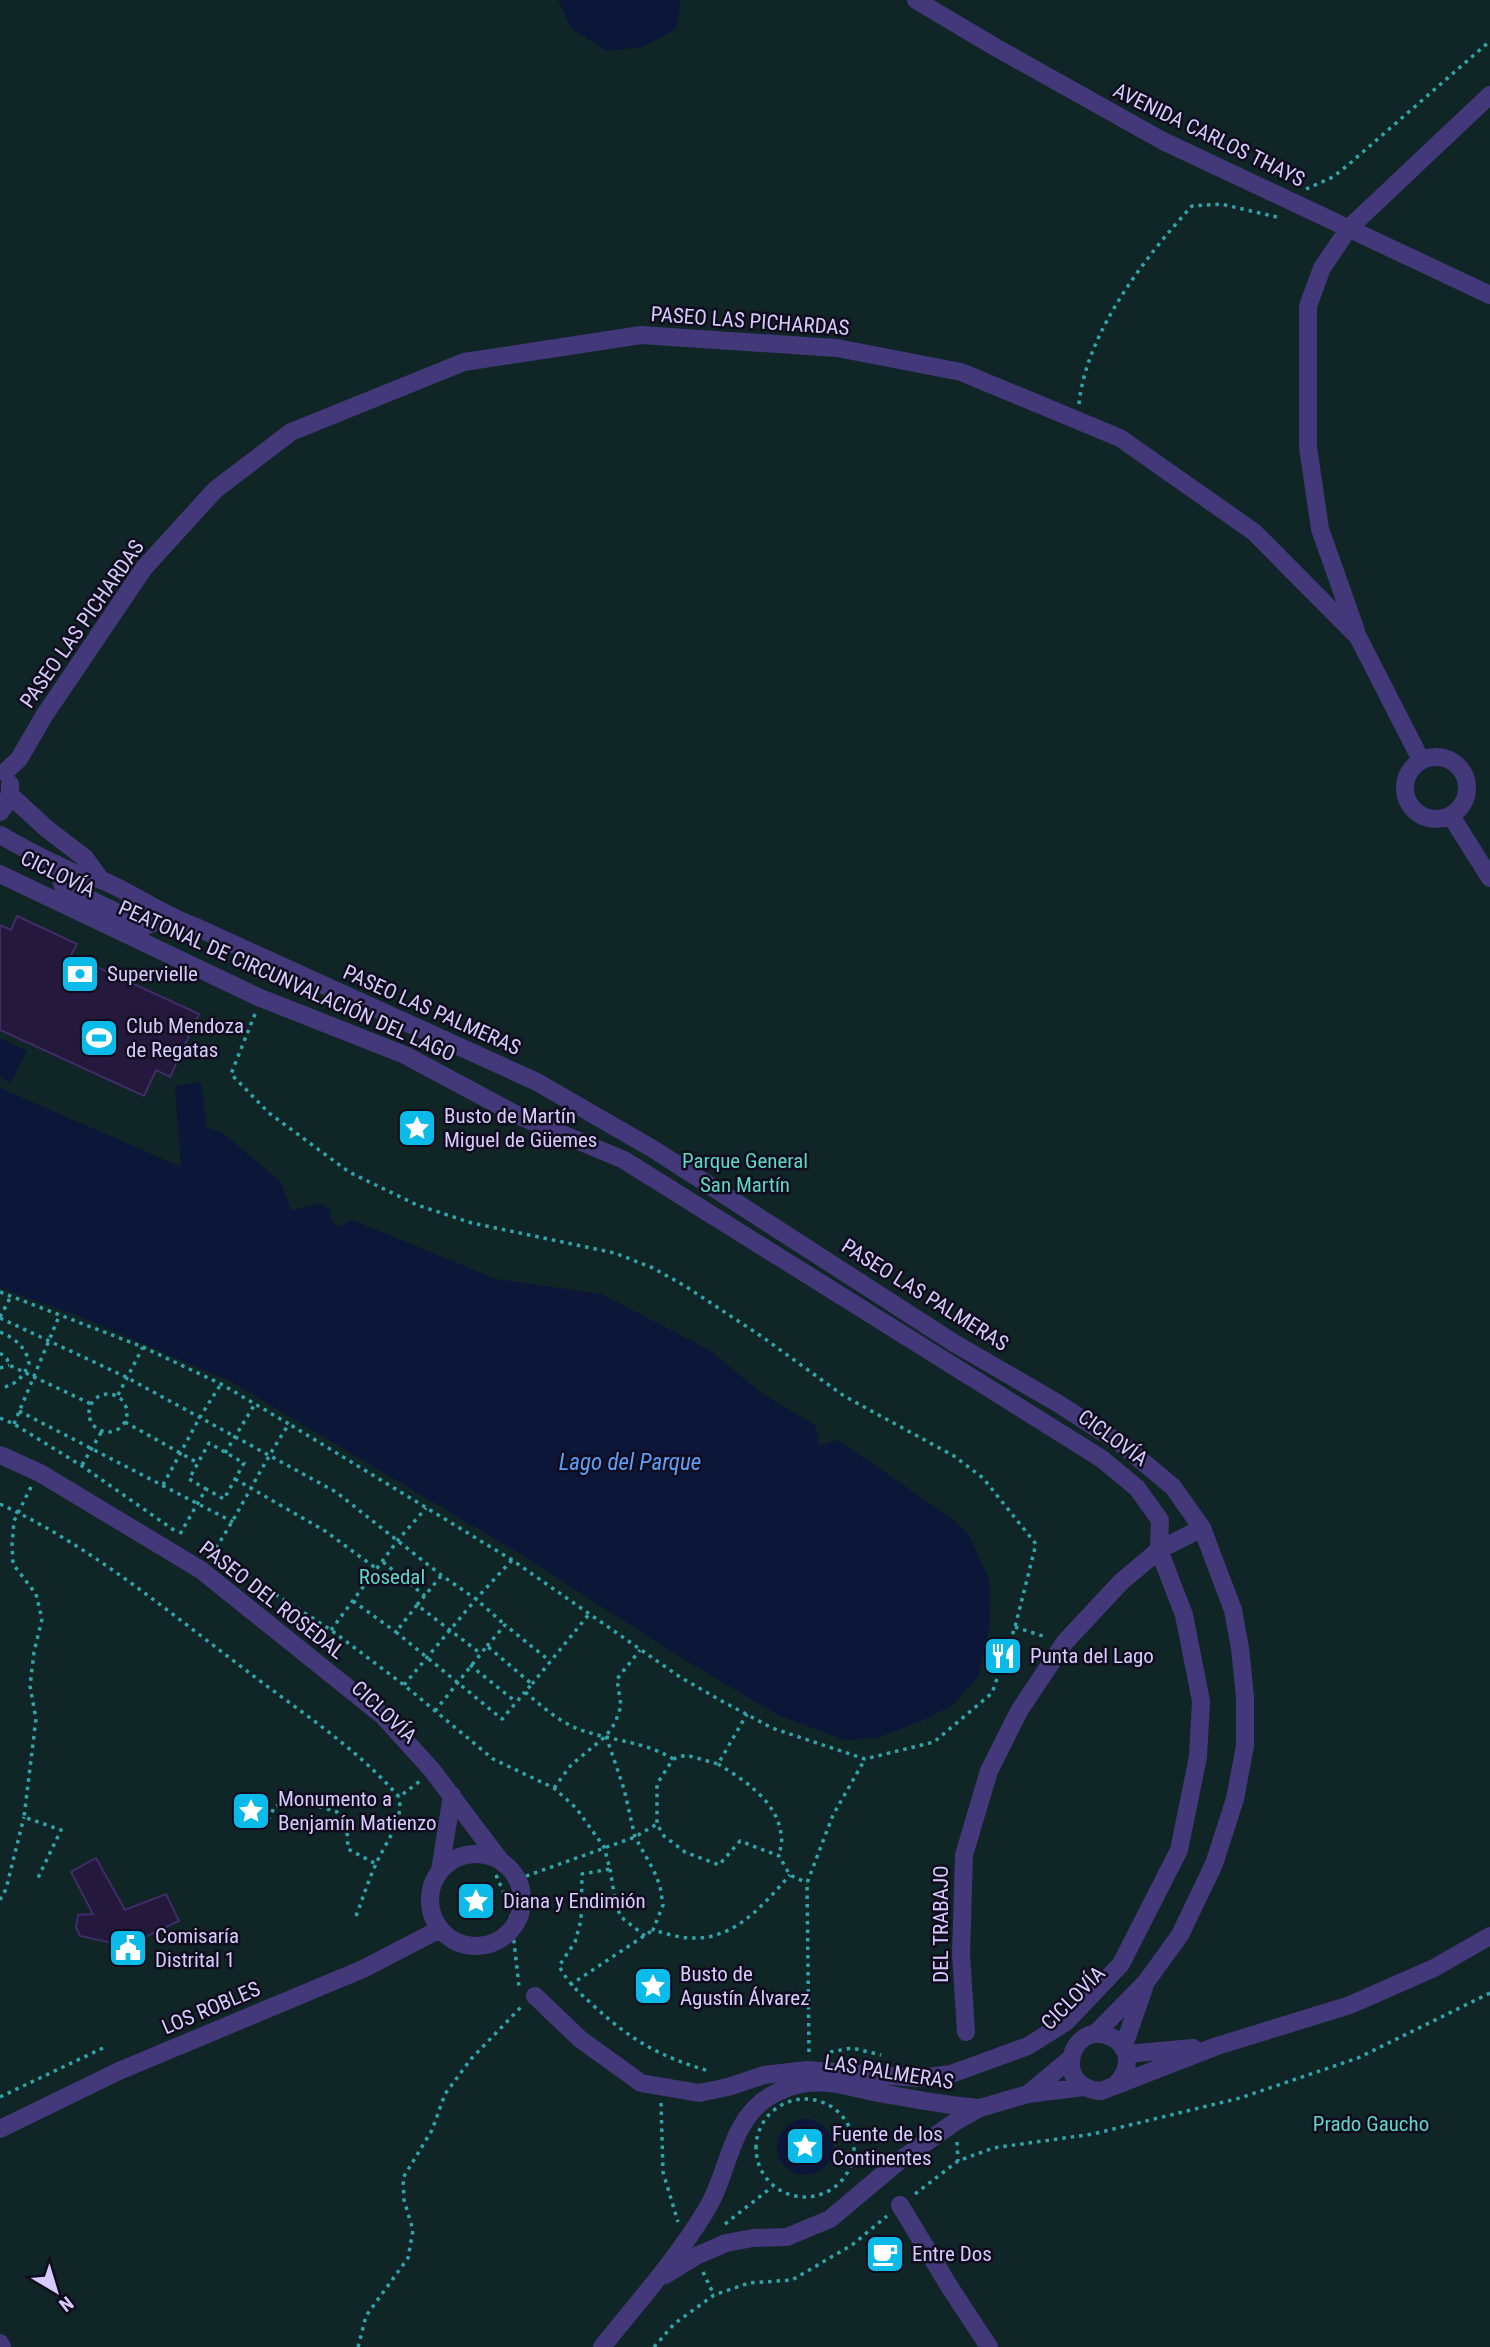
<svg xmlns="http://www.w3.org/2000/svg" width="1490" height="2347" font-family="'Roboto Condensed',sans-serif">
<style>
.green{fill:#102526}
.water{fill:#0b1638}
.building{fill:#24193d;stroke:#3f2c68;stroke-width:2}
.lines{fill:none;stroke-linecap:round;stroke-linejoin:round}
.path{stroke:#32a4a9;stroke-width:3.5;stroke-dasharray:3.5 5;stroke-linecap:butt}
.minor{stroke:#43397a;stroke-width:18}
.labels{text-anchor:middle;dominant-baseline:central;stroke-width:5;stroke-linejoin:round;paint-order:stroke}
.street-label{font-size:21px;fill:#d6cbfd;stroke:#110c1d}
.poi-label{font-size:21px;fill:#d6cbfd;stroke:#110c1d;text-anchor:start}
.park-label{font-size:21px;fill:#5bd8c6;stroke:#110c1d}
.water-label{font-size:23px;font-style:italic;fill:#5da0f8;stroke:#110c1d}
</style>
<rect width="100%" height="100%" fill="#110c1d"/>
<path class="green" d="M 0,0 L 1490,0 L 1490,2347 L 0,2347 Z"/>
<path class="water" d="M 558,0 L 681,0 L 676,29 L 642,47 L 607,51 L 572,29 Z
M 0,1038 L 27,1051 L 11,1083 L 0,1077 Z
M 201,1082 L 207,1128 L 223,1133 L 281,1182 L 291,1211 L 320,1203 L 330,1210 L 331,1221 L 339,1227 L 352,1220 L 496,1279 L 601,1294 L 711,1351 L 761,1393 L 816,1426 L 819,1446 L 838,1440 L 951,1518 L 968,1534 L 989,1578 L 990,1624 L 978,1677 L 953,1705 L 923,1720 L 877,1738 L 845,1740 L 778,1715 L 677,1655 L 520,1554 L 232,1382 L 79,1316 L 0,1288 L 0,1088 L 181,1167 L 175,1086 Z
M777 2147a28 28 0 1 1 56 0a28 28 0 1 1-56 0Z"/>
<path class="building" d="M 17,916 L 77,944 L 71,955 L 199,1014 L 170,1077 L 156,1070 L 144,1096 L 0,1030 L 0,925 L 11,930 Z
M 96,1858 L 125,1910 L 166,1894 L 179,1921 L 126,1946 L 80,1936 L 76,1927 L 78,1915 L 93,1914 L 71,1872 Z"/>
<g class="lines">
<path class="path" d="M 1306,189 L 1333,177 L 1348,165 L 1490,41
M 1079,404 C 1086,333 1145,257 1192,206 L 1221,204 L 1281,218
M 255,1014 L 231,1074 L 269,1113 L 349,1172 L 417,1205 L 472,1223 L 615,1253 L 653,1268 L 685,1286 L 761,1336 L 844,1396 L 954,1456 L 983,1478 L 1036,1544 L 1015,1627 L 992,1693 L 934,1742 L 865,1759 L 772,1728 L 718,1699 L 680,1677 L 512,1560 L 289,1424
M 0,1292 L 143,1347 L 221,1384 L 289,1424 C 261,1466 240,1512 212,1554
M 0,1317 L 11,1296
M 0,1318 L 126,1377 L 336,1492 L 441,1575 L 476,1599 L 505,1625
M 0,1332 C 15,1338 27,1348 29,1364 C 23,1377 15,1386 0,1388
M 0,1353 L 7,1359 L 9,1365 L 91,1404
M 0,1368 L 9,1365
M89 1413a19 19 0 1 1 38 0a19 19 0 1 1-38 0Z
M 118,1395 L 143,1347
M 19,1411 L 233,1522
M 0,1418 L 14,1424 L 82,1466 L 178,1533
M 125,1422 L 198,1463
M 14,1424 L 60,1314
M 225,1453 L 255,1404
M 82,1465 L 102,1431
M 235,1479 L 325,1531 L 377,1569
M 163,1485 L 200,1417 L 221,1384
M 31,1487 L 14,1521 L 12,1545 L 13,1564 L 36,1594 L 42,1619 L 34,1652 L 30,1686 L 36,1719 L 24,1817 L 61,1830 L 37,1880
M 0,1504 C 89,1545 165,1609 243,1668 C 296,1709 355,1746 399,1797 L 420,1781
M 180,1534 L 206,1489 L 189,1479 L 209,1443 L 244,1463 L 224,1499 L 206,1489
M 211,1553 L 331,1630 L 404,1685 L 493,1759 L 554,1788 L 576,1808 L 604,1847 L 610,1869 L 582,1874 L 581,1920 L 575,1942 L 559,1966 C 570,1986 579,1992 595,2007 C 632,2041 661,2057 709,2071
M 383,1562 L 425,1596
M 441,1576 L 417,1605 L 480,1653
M 353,1601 L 396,1632
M 417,1605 L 396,1632 L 502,1719 L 525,1692
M 1015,1627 L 1046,1637
M 331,1630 L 398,1540 L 426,1508
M 487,1646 L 505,1625 L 550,1661
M 470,1665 L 516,1702
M 532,1684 L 590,1613
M 404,1685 L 476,1599 L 512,1560
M 435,1711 L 487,1646 L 532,1684 L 525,1692 C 543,1707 561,1724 584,1731 C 614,1741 646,1742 673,1759 L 657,1784 L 657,1824 L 664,1836 L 685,1852 L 719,1865 L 740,1841 L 779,1856 L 790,1875 L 807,1883
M 606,1736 L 624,1789 L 635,1837 L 654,1871 L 660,1886 L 663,1905 L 653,1930 C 665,1933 679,1938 691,1938 C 735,1940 763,1905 790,1875
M 673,1759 L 686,1755 L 718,1764 L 747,1714
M 718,1764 C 744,1780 777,1801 781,1834 C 783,1841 780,1849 779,1856
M 554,1788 L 571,1765 L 606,1736 L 615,1723 L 621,1706 L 617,1679 L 640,1650
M 268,1820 L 275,1806 C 295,1802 318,1805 337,1812 L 347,1830 L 348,1849 L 376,1864
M 610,1869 L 616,1905 L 621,1917 L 645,1936
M 496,1875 L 510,1907 L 519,1986
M 518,1879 L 635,1837 L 657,1824
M 0,1900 L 6,1889 L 24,1817
M 356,1916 C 363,1898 368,1881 376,1864 C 385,1843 404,1821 399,1797
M 570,1985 L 653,1930
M 809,2052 L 807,1883 L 833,1815 L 865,1759
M 830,2052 L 852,2048 L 881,2055
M 0,2097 L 105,2047
M756 2148a49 49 0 1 1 98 0a49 49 0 1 1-98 0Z
M 661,2103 L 663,2172 L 678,2222
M 957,2142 L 958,2161
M 915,2194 L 958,2161 L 993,2148 L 1093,2134 L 1240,2098 L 1358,2058 L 1490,1993
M 725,2224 L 772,2187
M 703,2272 L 714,2295
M 358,2347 L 366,2316 L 408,2258 L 413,2230 L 404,2200 L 403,2178 L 432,2130 L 445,2094 L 471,2059 L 522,2006
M 654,2347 L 674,2324 L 714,2295 L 749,2283 L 792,2280 L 852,2245 L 887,2216"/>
<path class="minor" d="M 916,0 L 995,47 L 1163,141 L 1490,295
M 1356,631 L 1320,529 L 1308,447 L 1308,306 L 1322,268 L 1349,228 L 1490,95
M1405 788a31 31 0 1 1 62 0a31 31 0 1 1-62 0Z
M 5,772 L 19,759 L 44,716 L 144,568 L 215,490 L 291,432 L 464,362 L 641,335 L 837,348 L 961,372 L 1120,438 L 1254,532 L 1358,637 L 1421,760
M 10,795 L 47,829 L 85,858 L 101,880
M 0,812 C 7,804 11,795 10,784
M 1451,816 L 1490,878
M 0,835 C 24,848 48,862 73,872 C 83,876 94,877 104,881 C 136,895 162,915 196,927 L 537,1082 L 653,1149 L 954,1343 L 1059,1404 L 1124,1446 L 1173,1487 L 1202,1528 L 1233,1610 L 1240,1648 L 1245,1697 L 1245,1746 L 1235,1799 L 1214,1864 L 1180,1935 L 1146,1982 L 1095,2034
M 56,864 L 63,886 L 145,926 L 168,917
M 0,874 L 258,997 L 405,1055 L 517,1115 L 624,1160 L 1102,1459 L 1137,1488 L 1160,1520 L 1159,1550 L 1184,1615 L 1201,1701 L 1198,1757 L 1179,1850 L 1121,1964 L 1066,2022 L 1028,2046 L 951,2074 L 919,2078 L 807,2070 L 764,2075 L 728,2087 L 699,2093 L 641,2083 L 580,2039 L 535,1996
M 0,1455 L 40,1473 L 201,1570 L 383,1716 L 432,1770 L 499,1859
M430 1900a46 46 0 1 1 92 0a46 46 0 1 1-92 0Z
M 440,1871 L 452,1795
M 966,2032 L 961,1954 L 964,1855 L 989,1771 L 1019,1711 L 1065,1642 L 1121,1582 L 1159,1550 L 1202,1528
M 1123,2048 L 1144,1988
M 1126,2054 L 1193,2048
M 1117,2083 C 1125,2075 1129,2064 1126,2053 C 1123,2046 1118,2040 1111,2037 C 1071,2018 1050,2088 1101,2091 L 1217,2046 L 1350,2005 L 1434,1968 L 1490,1936
M 1028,2094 L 1070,2059
M 0,2129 L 119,2071 L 363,1969 L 440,1929
M 900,2205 L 949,2286 L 989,2347
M 665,2275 L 696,2256 L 726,2243 L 753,2238 L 787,2237 L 830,2219 L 899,2161 L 955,2122 L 980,2108 L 1028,2094 L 1084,2087
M 0,2343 L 2,2347
M 602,2347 C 637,2303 676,2260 705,2212 C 726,2180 728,2136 755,2108 C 767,2095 790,2085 807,2083 C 832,2080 856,2089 880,2093 C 913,2099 946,2106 980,2108"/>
</g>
<defs>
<g id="bank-square" transform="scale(2.0125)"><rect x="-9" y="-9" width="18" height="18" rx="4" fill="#0abbe9" stroke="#110c1d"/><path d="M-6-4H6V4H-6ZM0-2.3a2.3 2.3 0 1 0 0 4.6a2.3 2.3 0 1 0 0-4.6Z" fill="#fff"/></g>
<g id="stadium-square" transform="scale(2.0125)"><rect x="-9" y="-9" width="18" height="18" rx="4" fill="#0abbe9" stroke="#110c1d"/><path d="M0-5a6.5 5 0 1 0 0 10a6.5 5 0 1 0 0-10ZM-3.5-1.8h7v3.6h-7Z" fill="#fff"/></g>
<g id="sight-square" transform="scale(2.0125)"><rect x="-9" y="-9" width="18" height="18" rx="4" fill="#0abbe9" stroke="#110c1d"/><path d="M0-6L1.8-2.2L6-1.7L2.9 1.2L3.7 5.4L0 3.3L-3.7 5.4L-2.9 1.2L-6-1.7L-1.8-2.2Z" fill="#fff"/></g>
<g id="restaurant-square" transform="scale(2.0125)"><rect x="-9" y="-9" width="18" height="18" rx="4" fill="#0abbe9" stroke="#110c1d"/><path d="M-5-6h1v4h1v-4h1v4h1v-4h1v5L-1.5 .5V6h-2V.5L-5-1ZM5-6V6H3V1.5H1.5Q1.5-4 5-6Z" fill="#fff"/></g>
<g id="civic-square" transform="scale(2.0125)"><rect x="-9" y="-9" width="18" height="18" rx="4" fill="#0abbe9" stroke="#110c1d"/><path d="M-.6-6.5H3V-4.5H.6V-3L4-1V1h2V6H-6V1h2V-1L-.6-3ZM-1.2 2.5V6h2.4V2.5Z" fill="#fff"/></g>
<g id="cafe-square" transform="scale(2.0125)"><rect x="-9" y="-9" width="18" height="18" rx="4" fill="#0abbe9" stroke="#110c1d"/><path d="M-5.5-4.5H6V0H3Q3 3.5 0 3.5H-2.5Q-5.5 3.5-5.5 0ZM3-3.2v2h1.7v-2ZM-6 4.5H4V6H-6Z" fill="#fff"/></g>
</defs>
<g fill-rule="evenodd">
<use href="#bank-square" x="80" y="974"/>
<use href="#stadium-square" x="99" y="1038"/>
<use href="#sight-square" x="417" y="1128"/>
<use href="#restaurant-square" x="1003" y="1656"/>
<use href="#sight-square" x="251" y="1811"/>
<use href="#sight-square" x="476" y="1901"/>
<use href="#civic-square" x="128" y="1948"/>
<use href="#sight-square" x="653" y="1986"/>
<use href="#sight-square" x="805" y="2146"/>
<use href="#cafe-square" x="885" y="2254"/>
</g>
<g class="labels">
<g class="street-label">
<text transform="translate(1209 135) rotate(26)">AVENIDA CARLOS THAYS</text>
<text transform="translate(750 321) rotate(4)">PASEO LAS PICHARDAS</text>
<text transform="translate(82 624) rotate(-55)">PASEO LAS PICHARDAS</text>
<text transform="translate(58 874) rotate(26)">CICLOVÍA</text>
<text transform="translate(287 981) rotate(24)">PEATONAL DE CIRCUNVALACIÓN DEL LAGO</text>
<text transform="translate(432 1010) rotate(24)">PASEO LAS PALMERAS</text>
<text transform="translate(925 1295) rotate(32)">PASEO LAS PALMERAS</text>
<text transform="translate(1113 1438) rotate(36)">CICLOVÍA</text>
<text transform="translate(272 1600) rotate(38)">PASEO DEL ROSEDAL</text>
<text transform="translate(384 1712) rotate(43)">CICLOVÍA</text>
<text transform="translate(941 1924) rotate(-90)">DEL TRABAJO</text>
<text transform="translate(1073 1998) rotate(-45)">CICLOVÍA</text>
<text transform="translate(211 2008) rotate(-23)">LOS ROBLES</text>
<text transform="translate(889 2072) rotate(9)">LAS PALMERAS</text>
</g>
<g class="poi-label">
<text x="107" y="974">Supervielle</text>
<text x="126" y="1026">Club Mendoza<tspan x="126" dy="24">de Regatas</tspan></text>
<text x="444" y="1116">Busto de Martín<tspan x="444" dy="24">Miguel de Güemes</tspan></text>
<text x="1030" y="1656">Punta del Lago</text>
<text x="278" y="1799">Monumento a<tspan x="278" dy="24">Benjamín Matienzo</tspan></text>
<text x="503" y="1901">Diana y Endimión</text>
<text x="155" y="1936">Comisaría<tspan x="155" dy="24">Distrital 1</tspan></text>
<text x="680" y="1974">Busto de<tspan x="680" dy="24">Agustín Álvarez</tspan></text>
<text x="832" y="2134">Fuente de los<tspan x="832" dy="24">Continentes</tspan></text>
<text x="912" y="2254">Entre Dos</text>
</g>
<g class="park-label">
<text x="745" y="1161">Parque General<tspan x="745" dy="24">San Martín</tspan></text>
<text x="392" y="1577">Rosedal</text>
<text x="1371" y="2124">Prado Gaucho</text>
</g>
<g class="water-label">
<text x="630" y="1462">Lago del Parque</text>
</g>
</g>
<g transform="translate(56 2291) rotate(142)" stroke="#110c1d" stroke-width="5" paint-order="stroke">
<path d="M0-5L12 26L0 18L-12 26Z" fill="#d6cbfd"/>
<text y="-10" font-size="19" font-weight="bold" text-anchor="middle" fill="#d6cbfd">N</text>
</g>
</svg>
